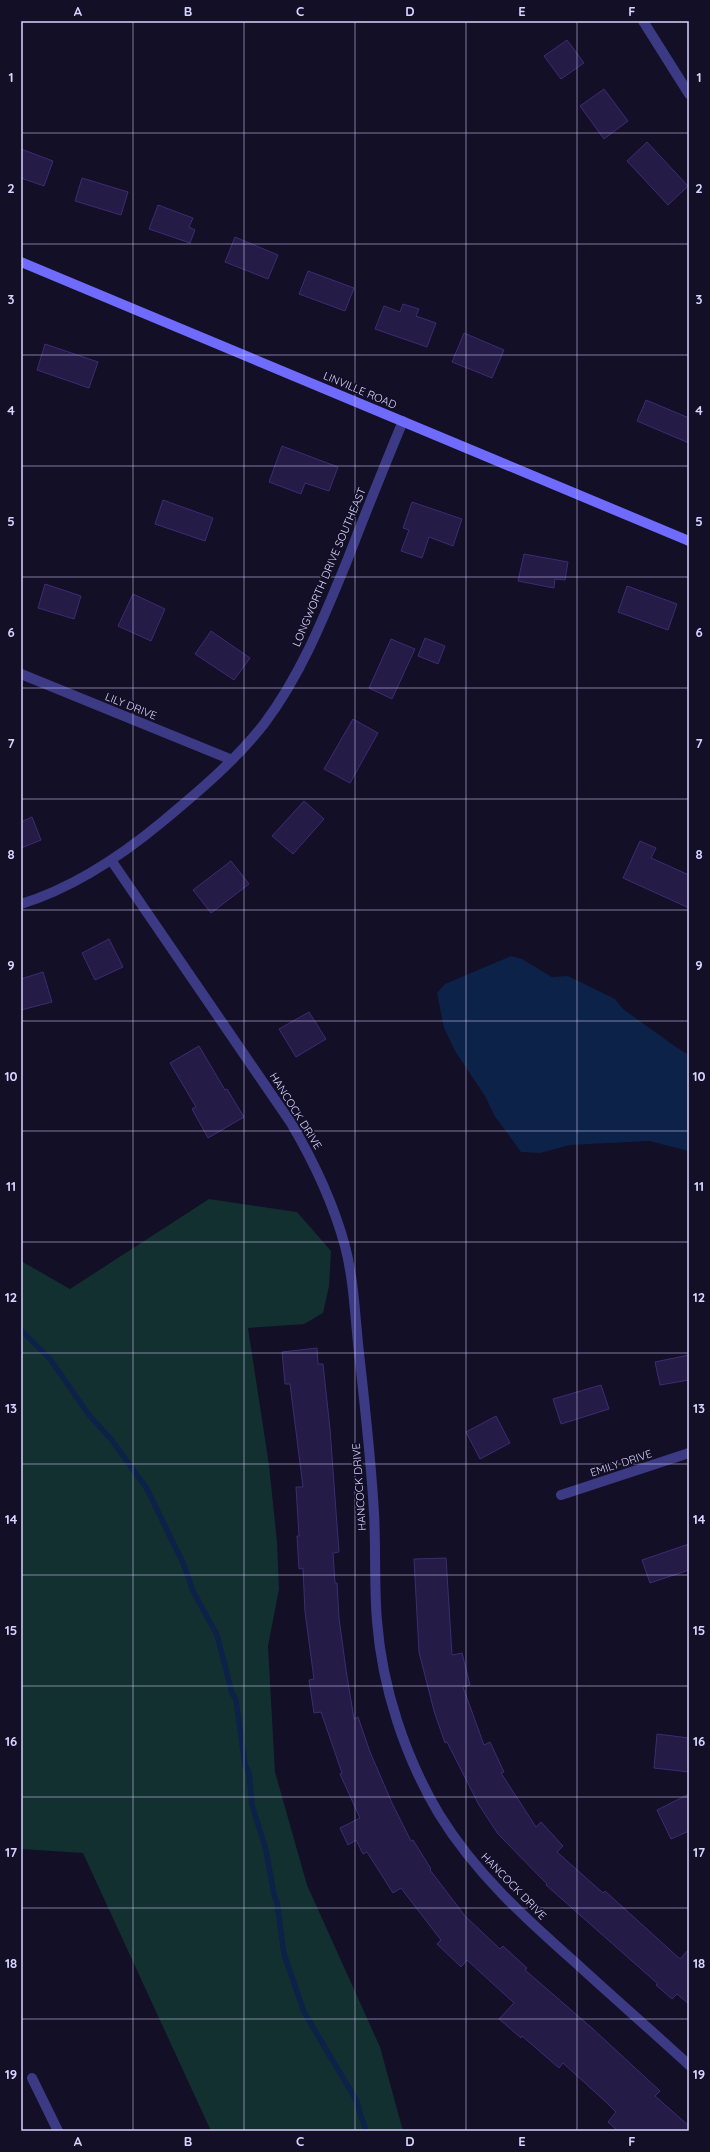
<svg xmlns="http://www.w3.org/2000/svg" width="710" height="2152" font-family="Quicksand,sans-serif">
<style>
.green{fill:#12302f}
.water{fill:#0c2248}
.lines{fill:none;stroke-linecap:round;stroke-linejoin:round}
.stream{stroke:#0c2248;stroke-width:5.5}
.building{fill:#241b47;stroke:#3b2d73}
.minor{stroke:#3d3a85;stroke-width:10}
.secondary{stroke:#6f6bff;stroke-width:10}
.grid{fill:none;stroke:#d9d4ff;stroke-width:1;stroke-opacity:0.55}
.labels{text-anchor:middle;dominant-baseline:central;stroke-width:3.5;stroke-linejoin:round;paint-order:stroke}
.street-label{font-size:11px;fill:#d9d4ff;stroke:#130f26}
.neatline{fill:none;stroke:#d9d4ff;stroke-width:1.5}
.grid-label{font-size:13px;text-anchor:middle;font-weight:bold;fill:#d9d4ff}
</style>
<rect width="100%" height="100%" fill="#130f26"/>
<path class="green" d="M 209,1199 L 297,1212 L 331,1251 L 329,1286 L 323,1313 L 304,1324 L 248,1328 L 269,1465 L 277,1542 L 279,1589 L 268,1646 L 275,1772 L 307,1885 L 380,2047 L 403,2131 L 211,2131 L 83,1853 L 21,1849 L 21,1261 L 70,1289 Z"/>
<path class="water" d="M 511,956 L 522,959 L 552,977 L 568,976 L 615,999 L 623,1009 L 676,1047 L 689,1055 L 689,1151 L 649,1141 L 570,1145 L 540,1153 L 521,1152 L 494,1115 L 485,1096 L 455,1051 L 444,1028 L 437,993 L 445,984 Z"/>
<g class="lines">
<path class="stream" d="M 21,1330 L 50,1359 L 89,1415 L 111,1439 L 147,1489 L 184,1565 L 193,1591 L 217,1635 L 232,1693 L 236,1700 L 245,1765 L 249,1772 L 252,1805 L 266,1850 L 274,1895 L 277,1902 L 284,1954 L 304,2012 L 356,2100 L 366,2131"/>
</g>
<path class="building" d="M 567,40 L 584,63 L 561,79 L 544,56 Z
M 604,89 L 628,121 L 604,139 L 580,106 Z
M 647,142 L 688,186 L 668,205 L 627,161 Z
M 21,149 L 53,161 L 44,186 L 21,178 Z
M 82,178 L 128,192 L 121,215 L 75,201 Z
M 158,205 L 193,218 L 189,227 L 195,230 L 190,243 L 149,229 Z
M 235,237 L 278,255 L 268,279 L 225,262 Z
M 308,271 L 354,288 L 345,311 L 299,294 Z
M 403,304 L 419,309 L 416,316 L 436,323 L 427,347 L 375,329 L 384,306 L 400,312 Z
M 464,333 L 504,350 L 492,378 L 452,362 Z
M 45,344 L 98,362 L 89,388 L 37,370 Z
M 646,400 L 689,418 L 689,443 L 637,421 Z
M 282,446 L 338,467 L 329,491 L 305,483 L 301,494 L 269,482 Z
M 163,500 L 213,518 L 205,541 L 155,524 Z
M 412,502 L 462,519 L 453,546 L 429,537 L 422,558 L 401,551 L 409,530 L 403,528 Z
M 524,554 L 568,562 L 565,580 L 555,579 L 554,588 L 518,581 Z
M 45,584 L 81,596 L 74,619 L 38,608 Z
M 627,586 L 677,604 L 668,630 L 618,612 Z
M 133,594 L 165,609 L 151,641 L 118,626 Z
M 211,631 L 250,658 L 234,680 L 195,654 Z
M 425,638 L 445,646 L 438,664 L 418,656 Z
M 391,639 L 415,649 L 392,699 L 369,688 Z
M 353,719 L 378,733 L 350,783 L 324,769 Z
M 304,801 L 324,819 L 293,854 L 272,836 Z
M 32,817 L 41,840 L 21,848 L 21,822 Z
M 640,841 L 656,848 L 651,858 L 689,875 L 689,908 L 623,878 Z
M 231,861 L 249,884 L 211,913 L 193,890 Z
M 109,939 L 123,967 L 95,980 L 82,953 Z
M 43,972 L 52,1002 L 21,1010 L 21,979 Z
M 309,1012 L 326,1039 L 296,1057 L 279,1029 Z
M 199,1046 L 225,1090 L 227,1089 L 244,1117 L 208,1138 L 192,1109 L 196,1107 L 170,1063 Z
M 317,1348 L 318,1364 L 323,1364 L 330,1429 L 339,1552 L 333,1553 L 335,1583 L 337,1583 L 339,1618 L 346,1670 L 354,1719 L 358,1717 L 370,1752 L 392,1803 L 411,1841 L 413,1840 L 431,1869 L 430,1870 L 465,1916 L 500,1949 L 503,1946 L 527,1968 L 525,1970 L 593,2029 L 660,2091 L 655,2096 L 689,2126 L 689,2131 L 618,2131 L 608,2122 L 616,2112 L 607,2103 L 563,2063 L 559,2068 L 522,2036 L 521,2038 L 499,2019 L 514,2003 L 467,1960 L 461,1967 L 437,1944 L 441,1940 L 401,1888 L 393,1893 L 367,1852 L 363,1854 L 356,1840 L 348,1845 L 340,1828 L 360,1818 L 340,1774 L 342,1773 L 321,1712 L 314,1713 L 309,1680 L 314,1679 L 305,1612 L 303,1568 L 299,1569 L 297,1536 L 299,1536 L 296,1487 L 303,1487 L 290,1384 L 285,1384 L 282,1352 Z
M 689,1355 L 689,1380 L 660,1385 L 655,1362 Z
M 601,1385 L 609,1409 L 561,1424 L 553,1399 Z
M 496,1416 L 510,1443 L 480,1459 L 466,1432 Z
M 689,1544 L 689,1570 L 650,1583 L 642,1560 Z
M 446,1558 L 452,1655 L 462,1653 L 470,1685 L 463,1687 L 484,1745 L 490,1742 L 504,1772 L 501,1773 L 536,1827 L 541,1822 L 563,1846 L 557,1852 L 603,1893 L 605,1891 L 680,1959 L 689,1949 L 689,2004 L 677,1994 L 672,1999 L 656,1985 L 658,1984 L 546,1885 L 547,1884 L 498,1834 L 479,1805 L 447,1742 L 445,1743 L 434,1711 L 419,1652 L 414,1559 Z
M 657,1734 L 689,1738 L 689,1772 L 654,1768 Z
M 689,1794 L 689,1831 L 671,1839 L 657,1810 Z"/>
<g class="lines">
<path class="minor" d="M 643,21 L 689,94
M 21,674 L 232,760
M 111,860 L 291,1123 C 314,1162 333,1202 345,1246 C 354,1280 355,1317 359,1353 C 365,1406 371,1460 374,1513 C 376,1549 374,1585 377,1621 C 382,1687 405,1757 439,1814 C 475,1873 526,1919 577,1964 C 614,1998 652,2031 689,2065
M 21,904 C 73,888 121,856 162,822 C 198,792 235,761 264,724 C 301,675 324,617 347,561 C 365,514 384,467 403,421
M 561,1495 L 689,1453
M 32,2078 L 58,2131"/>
<path class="secondary" d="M 21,262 L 689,541"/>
</g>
<path class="grid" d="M 133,21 L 133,2131M 244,21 L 244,2131M 355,21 L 355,2131M 466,21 L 466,2131M 577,21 L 577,2131M 21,133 L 689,133M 21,244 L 689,244M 21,355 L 689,355M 21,466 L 689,466M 21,577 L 689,577M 21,688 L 689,688M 21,799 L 689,799M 21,910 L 689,910M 21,1021 L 689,1021M 21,1131 L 689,1131M 21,1242 L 689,1242M 21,1353 L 689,1353M 21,1464 L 689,1464M 21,1575 L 689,1575M 21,1686 L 689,1686M 21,1797 L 689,1797M 21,1908 L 689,1908M 21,2019 L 689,2019"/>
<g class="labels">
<g class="street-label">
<text transform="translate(360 390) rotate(23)">LINVILLE ROAD</text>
<text transform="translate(329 567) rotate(-67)">LONGWORTH DRIVE SOUTHEAST</text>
<text transform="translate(131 706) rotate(22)">LILY DRIVE</text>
<text transform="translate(296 1111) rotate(58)">HANCOCK DRIVE</text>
<text transform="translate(621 1463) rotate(-18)">EMILY DRIVE</text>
<text transform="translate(359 1487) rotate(-94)">HANCOCK DRIVE</text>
<text transform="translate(514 1886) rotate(46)">HANCOCK DRIVE</text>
</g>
</g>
<rect width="710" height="2152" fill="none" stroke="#130f26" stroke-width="44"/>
<rect x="22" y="22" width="666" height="2108" class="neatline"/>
<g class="grid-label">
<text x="78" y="16">A</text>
<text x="188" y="16">B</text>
<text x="300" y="16">C</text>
<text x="410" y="16">D</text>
<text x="522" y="16">E</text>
<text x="632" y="16">F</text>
<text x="11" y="82">1</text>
<text x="699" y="82">1</text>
<text x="11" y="193">2</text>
<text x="699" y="193">2</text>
<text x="11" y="304">3</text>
<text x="699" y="304">3</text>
<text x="11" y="415">4</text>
<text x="699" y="415">4</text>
<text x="11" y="526">5</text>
<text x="699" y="526">5</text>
<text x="11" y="637">6</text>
<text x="699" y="637">6</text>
<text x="11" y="748">7</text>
<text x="699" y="748">7</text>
<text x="11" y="859">8</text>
<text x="699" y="859">8</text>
<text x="11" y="970">9</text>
<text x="699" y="970">9</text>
<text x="11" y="1081">10</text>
<text x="699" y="1081">10</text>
<text x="11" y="1191">11</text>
<text x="699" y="1191">11</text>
<text x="11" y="1302">12</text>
<text x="699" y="1302">12</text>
<text x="11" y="1413">13</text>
<text x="699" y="1413">13</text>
<text x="11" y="1524">14</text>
<text x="699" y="1524">14</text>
<text x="11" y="1635">15</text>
<text x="699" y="1635">15</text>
<text x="11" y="1746">16</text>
<text x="699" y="1746">16</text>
<text x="11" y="1857">17</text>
<text x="699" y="1857">17</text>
<text x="11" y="1968">18</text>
<text x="699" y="1968">18</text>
<text x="11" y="2079">19</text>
<text x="699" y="2079">19</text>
<text x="78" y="2146">A</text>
<text x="188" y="2146">B</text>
<text x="300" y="2146">C</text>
<text x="410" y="2146">D</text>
<text x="522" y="2146">E</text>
<text x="632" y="2146">F</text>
</g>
</svg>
